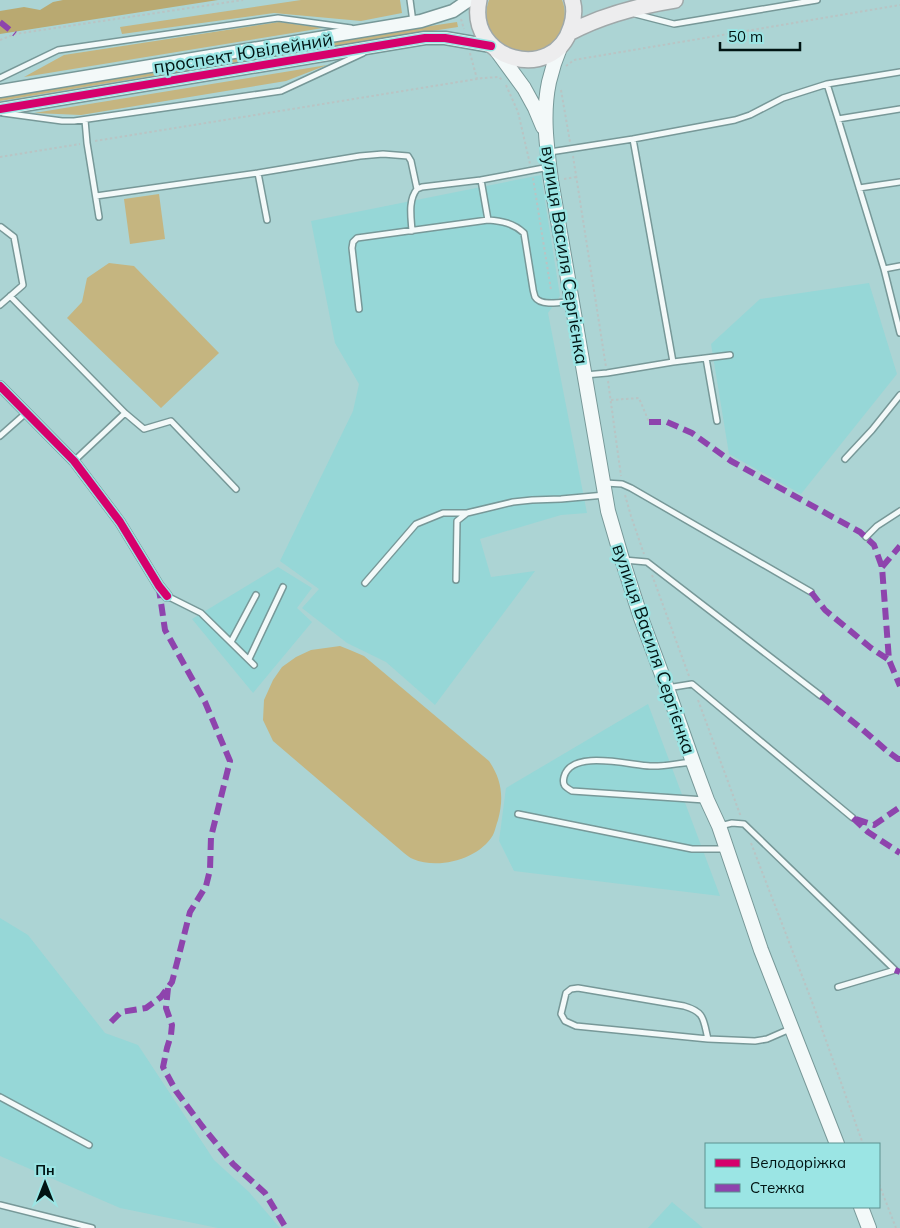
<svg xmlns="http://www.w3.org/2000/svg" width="900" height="1228" font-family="Mulish,sans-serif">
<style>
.built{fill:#96d7d7}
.green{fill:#c5b580}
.forest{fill:#b9a971}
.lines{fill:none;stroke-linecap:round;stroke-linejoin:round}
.service-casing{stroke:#779898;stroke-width:8}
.minor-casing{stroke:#779898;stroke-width:12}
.tertiary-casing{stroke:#779898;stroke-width:15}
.secondary-casing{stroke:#779898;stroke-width:16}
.primary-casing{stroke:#9fa8a9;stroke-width:18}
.path{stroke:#b9c4c4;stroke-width:2;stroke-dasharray:2.5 2.5;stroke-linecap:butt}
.service{stroke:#f3f9f9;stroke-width:5}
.minor{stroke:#f3f9f9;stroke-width:10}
.tertiary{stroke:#f3f9f9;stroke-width:12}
.secondary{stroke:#f3f9f9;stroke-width:14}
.primary{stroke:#ededee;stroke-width:15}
.quiet{stroke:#8e44ad;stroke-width:6;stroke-dasharray:12 6;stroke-linecap:butt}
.cycleway-casing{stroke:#9be5e4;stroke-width:11}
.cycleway{stroke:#d6006c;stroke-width:8}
.labels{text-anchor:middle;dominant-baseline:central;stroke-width:5;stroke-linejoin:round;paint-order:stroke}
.street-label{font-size:18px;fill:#001413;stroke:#9be5e4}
</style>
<rect width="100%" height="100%" fill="#acd4d4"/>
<path class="built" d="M 541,175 L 560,296 L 548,313 L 587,513 L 561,515 L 480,539 L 491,577 L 535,571 L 435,705 L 386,662 L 347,643 L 302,608 L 319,589 L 280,561 L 353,411 L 359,384 L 335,343 L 311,221 Z
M 869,283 L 897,374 L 801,494 L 729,454 L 711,344 L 760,299 Z
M 278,567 L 312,588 L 297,608 L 312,622 L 253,693 L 192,619 Z
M 648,704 L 720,896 L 514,871 L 499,841 L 506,788 Z
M 0,918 L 28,935 L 105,1033 L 138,1045 L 214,1160 L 249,1192 L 280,1228 L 218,1228 L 120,1208 L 0,1156 Z
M 672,1202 L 703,1228 L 648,1228 Z"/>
<path class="green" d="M 301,0 L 400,0 L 402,13 L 361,21 L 274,13 L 122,34 L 120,27 Z
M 489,0 L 562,0 C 566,9 565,18 563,27 C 558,44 538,57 520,53 C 516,53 513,50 509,48 C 505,46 499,44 496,40 C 486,30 484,13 489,0 Z
M 279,22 L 323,28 L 24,77 L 64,55 Z
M 457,22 L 458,27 L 309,50 L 0,101 L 0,96 L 377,34 Z
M 327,65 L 286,81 L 81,115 L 34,113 Z
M 159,194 L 165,239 L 130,244 L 124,199 Z
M 109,263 L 134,266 L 219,353 L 161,408 L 67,318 L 82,302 L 87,278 Z
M 340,646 L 350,650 L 364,656 L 489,761 C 502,780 504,798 498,820 C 496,825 495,831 493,835 C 479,859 439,870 413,859 C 410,858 407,855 404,853 L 273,741 L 263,720 L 264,700 L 273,680 L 282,667 L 296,657 L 311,650 Z"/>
<path class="forest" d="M 63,0 L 218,0 L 0,34 L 0,11 L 24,7 L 40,10 L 53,2 Z"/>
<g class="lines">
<g class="service-casing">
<path id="service" d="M 410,0 L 413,22
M 635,14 L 674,24 L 817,0
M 900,72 L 827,84 L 838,119 L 900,109
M 0,78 L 58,50 L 278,18 L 351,28
M 3,113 L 62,121 L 74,121 L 281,91 L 363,53
M 838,119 L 884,269 L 900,333
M 85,120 L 87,143 L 99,217
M 550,152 L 633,139
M 258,173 L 267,220
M 859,188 L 900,182
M 96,196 L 258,173 L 360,156 L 383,154 L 408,156 L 411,161 L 417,189 L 422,187 L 481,180
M 488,220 L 481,180 L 549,167
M 412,231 C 411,217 408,200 417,189
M 884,269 L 900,266
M 10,296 L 125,413 L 74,461
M 0,305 L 23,285 L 14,237 L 1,227
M 359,309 L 352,248 L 353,242 L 357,238 L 488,220 C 502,221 513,223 524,233 L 533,289 C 533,290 535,297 535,297 C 541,307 562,302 571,301
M 706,358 L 717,421
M 673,362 L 730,355
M 585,375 L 607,373 L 673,362 L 633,139 L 735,120 L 750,115 L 783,98 L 827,84
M 125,413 L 144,429 L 171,421 L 236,489
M 0,436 L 26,413
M 845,459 L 872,430 L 900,395
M 605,483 L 622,484 L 631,488 L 811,592
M 866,537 L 877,526 L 900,511
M 624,560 L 647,562 L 821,696
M 456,580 L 457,521 L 467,513 L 513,502 L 532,500 L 561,499 L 605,495
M 365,583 L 416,524 L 443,513 L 467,513
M 167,596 L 201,613 L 254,665
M 231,642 L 256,595
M 249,659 L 283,587
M 667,688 L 692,684 L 853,818
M 692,762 C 679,763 663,767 650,766 C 629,765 571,749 564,777 C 562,785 565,787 572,791 L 705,800
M 518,814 L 692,849 L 726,849
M 720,826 L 732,823 L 744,824 L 895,970 L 838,987
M 708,1039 C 703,1019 705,1012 684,1006 L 578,988 L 571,989 L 566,993 L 561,1014 L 565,1021 L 576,1026 L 708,1039 L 755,1041 L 767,1039 L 790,1029
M 0,1097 L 89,1145
M 0,1205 L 92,1228"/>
</g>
<g class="minor-casing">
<path id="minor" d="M 0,386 L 74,461 L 120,522 L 159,586 L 167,596"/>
</g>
<g class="tertiary-casing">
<path id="tertiary" d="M 0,91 L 421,21 L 453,11 L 469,0
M 0,109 L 425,38 L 445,38 L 491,46"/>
</g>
<g class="secondary-casing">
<path id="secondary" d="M 561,45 C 556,57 552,69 549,82 C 542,115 547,148 551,180 L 608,511 L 622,559 L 641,618 L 667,688 L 693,762 L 707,800 L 719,826 L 761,950 L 837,1144
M 497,51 L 524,88 L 535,108 L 543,127
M 861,1207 L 869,1228"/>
</g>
<g class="primary-casing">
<path id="primary" d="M 479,0 C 466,61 554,84 571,27 C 574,18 575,9 572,0
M 569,33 C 602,15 638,6 675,0"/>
</g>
<path class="path" d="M 461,19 L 464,29
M 0,40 L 15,34 L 243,0
M 470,53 L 477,79
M 566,66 L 574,60 L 900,5
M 506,85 L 518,112 L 530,164
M 561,90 L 570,142
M 95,141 L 483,78 L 499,77 L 503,81
M 573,156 L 606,367
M 0,157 L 80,144
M 533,178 L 551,290
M 564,179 L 576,177
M 608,381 L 621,476
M 611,400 L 639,398 L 649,422
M 625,495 L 631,516 L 644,554
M 652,575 L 689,676
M 698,700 L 741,817
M 751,843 L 814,1007 L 863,1144
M 879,1184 L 896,1228"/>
<use href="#service" class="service"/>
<use href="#minor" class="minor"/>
<use href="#tertiary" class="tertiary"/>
<use href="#secondary" class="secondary"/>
<use href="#primary" class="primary"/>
<path class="quiet" d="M 0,22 L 15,34
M 649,422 L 667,422 L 692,433 L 731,461 L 860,532 L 874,545 L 882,567 L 889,660 L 900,686
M 882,567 L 900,546
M 811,592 L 825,610 L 871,648 L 889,660
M 821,696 L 862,729 L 886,750 L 898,759 L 900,759
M 853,818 L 868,832 L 900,853
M 856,819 L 874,825 L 900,807
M 895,970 L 900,972
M 168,988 L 166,1008 L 172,1025 L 171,1035 L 167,1048 L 163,1067 L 176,1091 L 202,1126 L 233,1164 L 265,1193 L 286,1228
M 111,1022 L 121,1012 L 146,1008 L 161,997 L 172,982 L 190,912 L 206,886 L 210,870 L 211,837 L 230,761 L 205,702 L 165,630 L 159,589"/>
<g class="cycleway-casing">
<path id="cycleway" d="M 0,109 L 425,38 L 445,38 L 491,46
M 0,386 L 74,461 L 120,522 L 159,586 L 167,596"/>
</g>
<use href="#cycleway" class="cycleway"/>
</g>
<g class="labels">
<g class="street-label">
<text transform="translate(243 53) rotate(-9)">проспект Ювілейний</text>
<text transform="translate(565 255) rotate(81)">вулиця Василя Сергієнка</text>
<text transform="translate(654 649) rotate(71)">вулиця Василя Сергієнка</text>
</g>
</g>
<rect x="705" y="1143" width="175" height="65" fill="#9be5e4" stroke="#5d9190"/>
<rect x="715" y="1159" width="25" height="8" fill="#d6006c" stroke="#5d9190"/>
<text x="750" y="1168" font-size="15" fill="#001413">Велодоріжка</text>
<rect x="715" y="1184" width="25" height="8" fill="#8e44ad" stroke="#5d9190"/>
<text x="750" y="1193" font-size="15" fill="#001413">Стежка</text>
<g transform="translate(45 1183)" stroke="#9be5e4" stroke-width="4" paint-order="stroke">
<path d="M0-4L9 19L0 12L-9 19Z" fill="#001413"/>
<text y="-8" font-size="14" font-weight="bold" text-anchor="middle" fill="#001413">Пн</text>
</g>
<path d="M720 42v8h80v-8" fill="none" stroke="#001413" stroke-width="2.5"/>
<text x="728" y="42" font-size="15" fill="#001413" stroke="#9be5e4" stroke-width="4" paint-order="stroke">50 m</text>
</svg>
